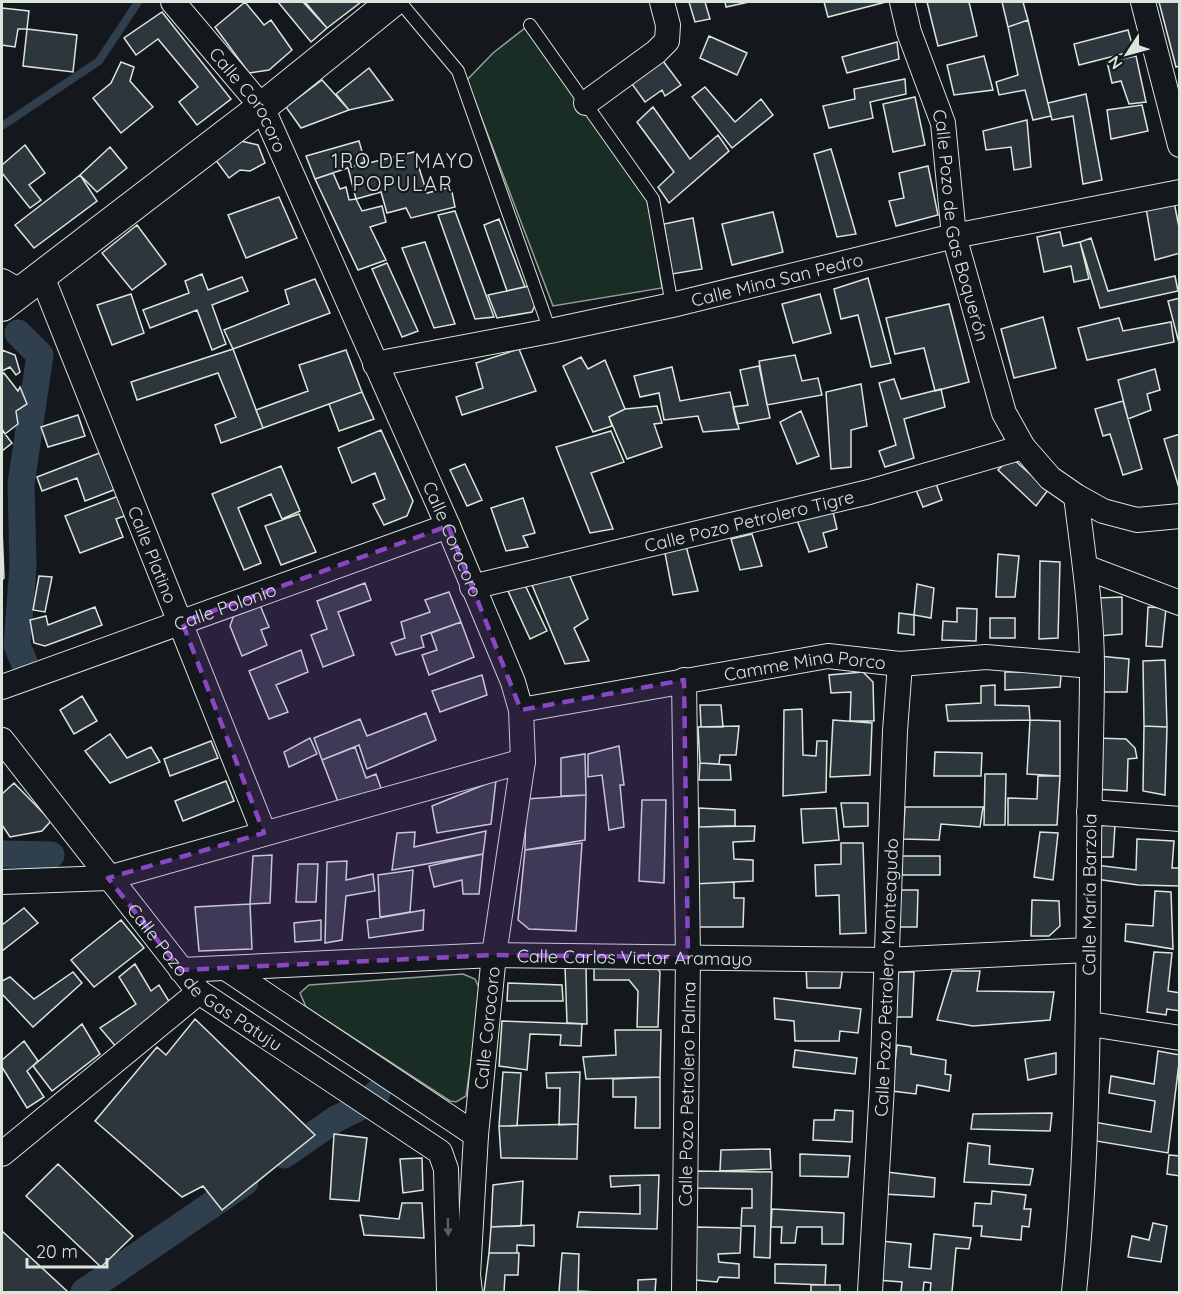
<svg xmlns="http://www.w3.org/2000/svg" width="1181" height="1294" font-family="Quicksand,sans-serif">
<style>
.green{fill:#1a2d24;stroke:#939e99;stroke-width:1.5}
.lines{fill:none;stroke-linecap:round;stroke-linejoin:round}
.stream{stroke:#2f3f4d;stroke-width:8}
.canal{stroke:#2f3f4d;stroke-width:27}
.building{fill:#2c363c;stroke:#d8e6dc;stroke-width:1.5}
.service-casing{stroke:#d8e6dc;stroke-width:14}
.minor-casing{stroke:#d8e6dc;stroke-width:26}
.tertiary-casing{stroke:#d8e6dc;stroke-width:32}
.service{stroke:#14181c;stroke-width:12}
.minor{stroke:#14181c;stroke-width:24}
.tertiary{stroke:#14181c;stroke-width:30}
.oneway{fill:#59605f}
.marked{fill:#8948c3;fill-opacity:0.2;stroke:#8948c3;stroke-width:4.5;stroke-dasharray:12 8;stroke-linejoin:round}
.labels{text-anchor:middle;dominant-baseline:central;stroke-width:4.5;stroke-linejoin:round;paint-order:stroke}
.street-label{font-size:18px;fill:#d8e6dc;stroke:#14181c}
.neighbourhood-label{font-size:20px;letter-spacing:1.5px;fill:#d8e6dc;stroke:#14181c}
</style>
<rect width="100%" height="100%" fill="#14181c"/>
<path class="green" d="M 525,28 L 648,201 L 662,288 L 553,306 L 467,80 L 493,53 Z
M 463,974 L 475,979 L 481,992 L 466,1096 L 456,1102 L 450,1101 L 306,1007 L 300,993 L 309,985 Z"/>
<g class="lines">
<path class="stream" d="M 2,126 L 99,61 L 138,2"/>
<path class="canal" d="M 18,333 L 40,355 L 21,484 L 23,567 L 17,645 L 24,662
M 2,854 L 51,855
M 284,1155 L 336,1119 L 368,1103 L 377,1093
M 84,1292 L 245,1182"/>
</g>
<path class="building" d="M 245,2 L 264,25 L 271,20 L 292,50 L 269,70 L 249,73 L 215,27 Z
M 278,2 L 303,2 L 327,28 L 311,42 Z
M 305,2 L 361,2 L 327,28 Z
M 689,2 L 705,2 L 710,19 L 695,22 Z
M 725,2 L 749,2 L 726,7 Z
M 824,2 L 886,2 L 828,17 Z
M 927,2 L 969,2 L 977,36 L 938,46 Z
M 1002,2 L 1023,2 L 1028,20 L 1008,27 Z
M 1159,2 L 1180,2 L 1180,66 L 1176,67 Z
M 2,8 L 29,11 L 27,29 L 18,29 L 15,47 L 2,45 Z
M 162,12 L 231,99 L 197,125 L 179,102 L 198,87 L 158,39 L 136,55 L 124,38 Z
M 1028,20 L 1051,116 L 1033,120 L 1025,90 L 999,95 L 996,82 L 1018,75 L 1008,27 Z
M 27,29 L 77,35 L 73,72 L 23,66 Z
M 1128,30 L 1134,51 L 1079,65 L 1074,44 Z
M 709,36 L 747,53 L 737,75 L 700,58 Z
M 897,42 L 899,59 L 847,73 L 842,57 Z
M 984,56 L 993,90 L 954,95 L 947,65 Z
M 1136,56 L 1146,102 L 1129,104 L 1121,81 L 1112,83 L 1107,62 Z
M 663,61 L 681,85 L 665,96 L 662,90 L 645,102 L 632,84 Z
M 121,62 L 134,67 L 130,81 L 153,107 L 121,133 L 93,98 L 111,83 Z
M 369,68 L 393,100 L 349,110 L 336,94 Z
M 905,79 L 906,94 L 870,102 L 873,118 L 829,128 L 823,106 L 855,99 L 854,89 Z
M 322,80 L 349,110 L 301,128 L 286,107 Z
M 705,87 L 735,122 L 761,99 L 773,115 L 732,148 L 692,97 Z
M 1086,94 L 1102,180 L 1083,184 L 1073,116 L 1052,120 L 1048,103 Z
M 915,97 L 925,145 L 893,152 L 883,104 Z
M 1142,105 L 1148,131 L 1111,139 L 1107,110 Z
M 653,107 L 690,159 L 718,135 L 729,151 L 669,203 L 658,187 L 674,172 L 637,122 Z
M 1027,120 L 1031,167 L 1014,170 L 1011,147 L 986,150 L 983,131 Z
M 241,141 L 258,145 L 265,163 L 250,171 L 240,170 L 229,178 L 215,159 Z
M 359,141 L 365,162 L 315,179 L 306,156 Z
M 25,145 L 45,173 L 29,185 L 41,200 L 30,208 L 2,173 L 2,165 Z
M 110,147 L 127,168 L 97,192 L 80,175 Z
M 831,149 L 856,234 L 837,237 L 814,154 Z
M 414,152 L 427,193 L 451,187 L 455,207 L 411,218 L 406,208 L 387,213 L 381,192 L 356,199 L 348,168 Z
M 928,166 L 938,215 L 896,226 L 889,201 L 904,198 L 899,173 Z
M 333,173 L 340,189 L 346,187 L 349,200 L 356,199 L 362,211 L 382,206 L 386,222 L 370,227 L 386,260 L 358,270 L 315,179 Z
M 80,175 L 97,201 L 34,248 L 15,225 Z
M 279,197 L 297,238 L 246,258 L 228,215 Z
M 1174,202 L 1180,232 L 1180,253 L 1155,260 L 1146,208 Z
M 455,211 L 494,317 L 475,319 L 438,215 Z
M 773,212 L 783,252 L 732,265 L 722,224 Z
M 693,218 L 702,269 L 672,274 L 664,224 Z
M 499,219 L 525,287 L 507,291 L 484,225 Z
M 137,225 L 166,264 L 132,290 L 102,253 Z
M 1060,232 L 1063,246 L 1080,242 L 1089,279 L 1074,282 L 1071,266 L 1044,272 L 1037,237 Z
M 1091,238 L 1108,291 L 1175,276 L 1178,291 L 1100,308 L 1080,242 Z
M 425,242 L 455,324 L 434,328 L 402,248 Z
M 387,263 L 418,331 L 402,337 L 372,269 Z
M 202,274 L 208,290 L 242,277 L 248,291 L 212,305 L 226,344 L 212,350 L 197,310 L 150,328 L 143,310 L 189,293 L 185,281 Z
M 868,278 L 891,363 L 871,367 L 858,315 L 841,319 L 834,289 Z
M 315,279 L 330,313 L 233,349 L 224,330 L 289,304 L 285,290 Z
M 529,286 L 535,305 L 532,312 L 497,318 L 488,295 Z
M 131,294 L 144,333 L 112,345 L 97,305 Z
M 820,294 L 831,333 L 793,343 L 782,304 Z
M 1180,298 L 1180,347 L 1168,301 Z
M 949,304 L 969,382 L 935,391 L 924,348 L 895,354 L 886,318 Z
M 1043,317 L 1056,368 L 1014,378 L 1001,329 Z
M 1119,318 L 1123,331 L 1171,322 L 1174,342 L 1087,360 L 1078,328 Z
M 233,349 L 263,428 L 221,443 L 215,425 L 236,417 L 218,373 L 137,400 L 131,382 Z
M 519,349 L 536,391 L 462,415 L 456,397 L 483,388 L 476,363 Z
M 2,350 L 15,355 L 20,372 L 16,375 L 10,367 L 2,371 Z
M 346,350 L 362,392 L 263,428 L 256,410 L 308,391 L 299,365 Z
M 795,355 L 802,381 L 818,378 L 822,395 L 767,405 L 759,361 Z
M 581,357 L 588,369 L 605,360 L 625,409 L 609,417 L 612,426 L 593,432 L 563,366 Z
M 759,366 L 770,418 L 737,424 L 733,407 L 748,405 L 740,370 Z
M 672,367 L 680,401 L 730,392 L 739,429 L 703,432 L 698,416 L 664,420 L 659,393 L 640,397 L 634,376 Z
M 1155,369 L 1160,390 L 1147,394 L 1151,410 L 1128,419 L 1118,380 Z
M 4,373 L 18,391 L 20,387 L 27,404 L 16,411 L 18,424 L 5,434 L 2,429 L 2,375 Z
M 894,379 L 901,399 L 941,389 L 945,407 L 904,419 L 914,458 L 885,467 L 879,451 L 896,445 L 879,383 Z
M 861,384 L 867,426 L 851,430 L 851,467 L 831,469 L 826,392 Z
M 362,392 L 374,419 L 339,431 L 329,404 Z
M 1123,401 L 1142,469 L 1123,475 L 1110,434 L 1103,436 L 1095,409 Z
M 657,406 L 662,423 L 654,424 L 662,447 L 627,459 L 609,417 L 625,409 Z
M 801,411 L 819,456 L 797,464 L 780,422 Z
M 78,415 L 85,436 L 48,447 L 41,427 Z
M 2,430 L 12,443 L 2,451 Z
M 381,430 L 413,501 L 407,516 L 384,525 L 373,504 L 385,499 L 375,473 L 352,483 L 338,448 Z
M 611,431 L 624,462 L 591,473 L 613,529 L 590,533 L 556,447 Z
M 1180,434 L 1180,487 L 1179,488 L 1164,439 Z
M 102,452 L 116,489 L 85,501 L 77,478 L 42,491 L 37,477 Z
M 1011,457 L 1048,490 L 1036,506 L 998,470 Z
M 465,464 L 482,500 L 467,506 L 450,470 Z
M 281,466 L 300,511 L 282,519 L 271,494 L 238,508 L 261,563 L 244,570 L 212,494 Z
M 934,478 L 942,500 L 923,507 L 914,485 Z
M 124,494 L 130,514 L 116,519 L 123,537 L 80,553 L 65,516 Z
M 523,498 L 535,533 L 523,536 L 528,547 L 506,551 L 491,508 Z
M 833,512 L 837,529 L 823,533 L 827,547 L 809,552 L 797,520 Z
M 299,514 L 316,552 L 281,565 L 265,526 Z
M 2,529 L 4,578 L 2,580 Z
M 752,534 L 762,566 L 740,570 L 731,539 Z
M 686,546 L 698,591 L 673,595 L 664,548 Z
M 998,554 L 1019,556 L 1015,597 L 996,597 Z
M 1040,561 L 1060,562 L 1058,638 L 1039,639 Z
M 569,574 L 588,619 L 574,628 L 589,661 L 565,664 L 532,585 Z
M 39,576 L 52,577 L 45,612 L 33,610 Z
M 365,583 L 371,600 L 338,612 L 354,655 L 323,667 L 311,635 L 327,629 L 317,601 Z
M 917,584 L 934,588 L 931,618 L 914,615 Z
M 525,585 L 547,631 L 530,639 L 508,591 Z
M 449,592 L 461,622 L 421,636 L 424,647 L 396,655 L 391,643 L 405,638 L 401,622 L 430,612 L 425,600 Z
M 1122,597 L 1122,634 L 1099,636 L 1099,598 Z
M 260,605 L 269,627 L 261,630 L 267,645 L 242,656 L 230,626 L 234,615 Z
M 95,607 L 102,625 L 45,646 L 34,643 L 30,620 L 46,616 L 48,625 Z
M 1148,607 L 1166,608 L 1162,647 L 1146,646 Z
M 957,608 L 977,609 L 976,641 L 942,640 L 943,621 L 957,622 Z
M 899,613 L 914,615 L 914,635 L 898,633 Z
M 990,618 L 1015,618 L 1015,638 L 990,638 Z
M 461,622 L 474,657 L 429,675 L 422,655 L 437,650 L 431,633 Z
M 301,650 L 308,672 L 276,685 L 288,712 L 269,719 L 249,671 Z
M 1099,656 L 1129,659 L 1127,692 L 1099,692 Z
M 1165,660 L 1167,727 L 1144,726 L 1143,661 Z
M 863,672 L 873,682 L 874,721 L 850,721 L 851,692 L 831,693 L 829,675 Z
M 1005,672 L 1057,672 L 1061,676 L 1060,687 L 1005,690 Z
M 482,675 L 487,695 L 440,712 L 432,691 Z
M 995,685 L 995,705 L 1029,706 L 1030,720 L 948,721 L 946,705 L 981,703 L 981,686 Z
M 82,696 L 97,721 L 74,734 L 60,710 Z
M 700,705 L 721,705 L 723,727 L 701,727 Z
M 802,709 L 803,755 L 816,756 L 817,741 L 827,741 L 826,792 L 783,796 L 784,710 Z
M 426,713 L 436,740 L 367,769 L 359,745 L 322,760 L 314,738 L 360,719 L 367,736 Z
M 833,720 L 872,723 L 870,775 L 830,777 Z
M 1030,720 L 1060,721 L 1060,776 L 1027,774 Z
M 739,726 L 736,755 L 720,755 L 719,764 L 700,763 L 698,727 Z
M 1144,726 L 1167,727 L 1165,795 L 1143,791 Z
M 110,734 L 127,758 L 151,747 L 160,762 L 110,783 L 85,751 Z
M 310,738 L 317,754 L 289,767 L 284,752 Z
M 1096,738 L 1126,739 L 1135,748 L 1137,758 L 1128,759 L 1127,791 L 1094,789 Z
M 211,741 L 218,758 L 170,776 L 164,759 Z
M 619,746 L 624,785 L 620,785 L 624,827 L 609,830 L 602,775 L 588,777 L 588,754 Z
M 355,747 L 366,778 L 376,774 L 382,791 L 340,807 L 322,760 Z
M 935,752 L 982,753 L 981,776 L 934,776 Z
M 585,754 L 586,795 L 561,796 L 561,758 Z
M 700,763 L 730,765 L 731,780 L 699,780 Z
M 985,774 L 1006,774 L 1005,825 L 984,825 Z
M 1038,776 L 1060,776 L 1057,825 L 1008,825 L 1008,798 L 1037,799 Z
M 496,780 L 491,824 L 437,833 L 432,806 Z
M 226,781 L 234,801 L 183,821 L 175,801 Z
M 14,783 L 51,821 L 42,831 L 10,837 L 2,825 L 2,794 Z
M 586,795 L 585,840 L 525,850 L 526,799 Z
M 642,800 L 666,800 L 664,883 L 639,881 Z
M 841,803 L 868,803 L 868,826 L 844,827 Z
M 905,807 L 983,807 L 980,827 L 941,824 L 939,840 L 903,839 Z
M 699,808 L 735,810 L 735,826 L 699,827 Z
M 836,808 L 839,840 L 803,843 L 801,809 Z
M 1115,825 L 1113,857 L 1094,857 L 1094,826 Z
M 755,826 L 754,841 L 733,842 L 734,859 L 753,860 L 753,881 L 693,884 L 693,827 Z
M 486,831 L 483,854 L 392,870 L 397,833 L 415,832 L 414,847 Z
M 1040,832 L 1058,833 L 1053,880 L 1034,877 Z
M 1137,839 L 1174,841 L 1172,868 L 1180,868 L 1180,886 L 1138,885 L 1096,879 L 1096,865 L 1136,870 Z
M 582,843 L 576,931 L 529,929 L 518,920 L 525,850 Z
M 841,843 L 863,843 L 866,933 L 840,934 L 839,895 L 816,896 L 815,865 L 841,864 Z
M 483,854 L 479,894 L 463,894 L 462,880 L 434,887 L 429,866 Z
M 272,855 L 270,903 L 250,904 L 253,856 Z
M 902,856 L 940,856 L 940,875 L 902,875 Z
M 347,861 L 346,880 L 373,874 L 375,891 L 346,896 L 342,940 L 325,943 L 327,862 Z
M 298,864 L 318,864 L 316,902 L 296,902 Z
M 413,870 L 410,912 L 380,917 L 378,875 Z
M 734,882 L 734,898 L 744,898 L 743,927 L 694,927 L 693,884 Z
M 900,890 L 918,890 L 917,927 L 899,927 Z
M 1155,891 L 1171,892 L 1173,949 L 1125,941 L 1126,924 L 1153,926 Z
M 1032,900 L 1059,901 L 1060,926 L 1049,936 L 1031,936 Z
M 250,904 L 252,949 L 199,951 L 195,907 Z
M 24,908 L 38,923 L 2,951 L 2,925 Z
M 424,910 L 423,930 L 369,938 L 367,920 Z
M 121,920 L 144,948 L 94,987 L 71,960 Z
M 321,920 L 321,940 L 295,942 L 294,923 Z
M 1154,952 L 1172,953 L 1168,991 L 1180,993 L 1180,1011 L 1167,1009 L 1166,1015 L 1147,1012 Z
M 594,963 L 654,964 L 660,972 L 658,1027 L 637,1027 L 638,991 L 629,980 L 594,980 Z
M 135,964 L 151,991 L 159,985 L 172,1006 L 117,1048 L 100,1028 L 136,1004 L 119,977 Z
M 586,965 L 587,1024 L 567,1023 L 565,966 Z
M 806,966 L 843,967 L 840,988 L 807,988 Z
M 952,971 L 980,971 L 977,991 L 1054,992 L 1050,1020 L 973,1026 L 937,1020 Z
M 73,972 L 82,983 L 33,1027 L 2,994 L 2,981 L 10,977 L 34,999 Z
M 897,972 L 914,972 L 912,1017 L 894,1017 Z
M 508,983 L 562,985 L 563,1001 L 507,1001 Z
M 774,998 L 861,1009 L 858,1033 L 840,1031 L 839,1041 L 795,1041 L 794,1021 L 775,1019 Z
M 195,1019 L 315,1135 L 222,1210 L 203,1186 L 182,1197 L 95,1121 L 157,1047 L 166,1055 Z
M 502,1021 L 582,1024 L 581,1046 L 560,1045 L 561,1035 L 530,1034 L 527,1070 L 499,1066 Z
M 82,1024 L 100,1054 L 52,1091 L 33,1066 Z
M 615,1030 L 661,1030 L 660,1077 L 586,1079 L 583,1057 L 616,1055 Z
M 24,1041 L 38,1061 L 27,1071 L 44,1097 L 27,1108 L 2,1067 L 2,1060 Z
M 897,1045 L 911,1047 L 911,1054 L 946,1060 L 945,1074 L 951,1075 L 949,1091 L 917,1085 L 916,1094 L 892,1091 Z
M 795,1050 L 857,1058 L 855,1074 L 793,1067 Z
M 1158,1051 L 1180,1055 L 1168,1153 L 1090,1140 L 1094,1122 L 1151,1132 L 1155,1101 L 1109,1093 L 1111,1076 L 1154,1084 Z
M 1056,1053 L 1056,1074 L 1028,1080 L 1025,1059 Z
M 503,1072 L 521,1073 L 517,1126 L 499,1126 Z
M 580,1072 L 578,1124 L 559,1125 L 560,1088 L 547,1088 L 546,1073 Z
M 660,1077 L 660,1128 L 635,1128 L 636,1097 L 613,1097 L 613,1079 Z
M 835,1110 L 853,1111 L 852,1142 L 813,1140 L 814,1120 L 834,1120 Z
M 1052,1113 L 1050,1131 L 971,1129 L 973,1114 Z
M 578,1124 L 577,1159 L 501,1158 L 499,1126 Z
M 334,1134 L 367,1138 L 359,1201 L 330,1199 Z
M 968,1143 L 990,1146 L 989,1164 L 1033,1169 L 1030,1185 L 964,1182 Z
M 770,1149 L 771,1169 L 720,1171 L 721,1150 Z
M 800,1154 L 850,1156 L 848,1177 L 800,1176 Z
M 1169,1155 L 1180,1156 L 1180,1176 L 1167,1174 Z
M 422,1158 L 423,1190 L 403,1193 L 400,1159 Z
M 58,1164 L 133,1236 L 101,1267 L 26,1196 Z
M 695,1171 L 772,1172 L 770,1258 L 754,1257 L 755,1226 L 741,1226 L 742,1208 L 752,1208 L 752,1189 L 695,1188 Z
M 887,1172 L 935,1178 L 934,1197 L 884,1194 Z
M 659,1175 L 657,1229 L 577,1227 L 579,1212 L 640,1214 L 640,1185 L 611,1187 L 610,1176 Z
M 523,1181 L 521,1226 L 491,1227 L 493,1185 Z
M 992,1191 L 1026,1195 L 1024,1209 L 1031,1209 L 1029,1227 L 1022,1226 L 1021,1240 L 981,1236 L 982,1226 L 973,1226 L 975,1203 L 991,1204 Z
M 402,1203 L 422,1203 L 424,1238 L 364,1235 L 360,1215 L 399,1219 Z
M 772,1209 L 844,1213 L 843,1244 L 822,1244 L 822,1227 L 797,1227 L 795,1243 L 781,1243 L 782,1227 L 771,1227 Z
M 1153,1223 L 1167,1226 L 1161,1262 L 1128,1257 L 1132,1236 L 1149,1240 Z
M 534,1225 L 534,1246 L 517,1245 L 517,1253 L 489,1253 L 491,1227 Z
M 695,1227 L 741,1228 L 740,1253 L 718,1254 L 719,1262 L 739,1264 L 739,1278 L 719,1277 L 717,1282 L 695,1280 Z
M 2,1231 L 68,1292 L 2,1292 Z
M 934,1234 L 971,1238 L 969,1249 L 956,1248 L 952,1292 L 930,1292 L 931,1283 L 924,1282 L 923,1292 L 901,1292 L 902,1282 L 877,1280 L 881,1241 L 911,1244 L 909,1267 L 931,1269 Z
M 489,1253 L 519,1253 L 518,1275 L 505,1275 L 504,1292 L 484,1292 Z
M 562,1253 L 579,1254 L 578,1291 L 597,1292 L 559,1292 Z
M 775,1264 L 826,1265 L 825,1285 L 775,1283 Z
M 656,1279 L 655,1292 L 638,1292 L 638,1280 Z
M 811,1285 L 840,1285 L 840,1292 L 811,1292 Z"/>
<g class="lines">
<g class="service-casing">
<path id="service" d="M 400,2 L 458,71 L 550,331
M 530,25 L 653,199 L 672,305"/>
</g>
<g class="minor-casing">
<g id="minor">
<path id="s1" d="M 173,2 L 262,107 L 448,526 L 513,682 L 521,710 L 523,761 L 494,955 L 476,1135 L 468,1275 L 470,1292"/>
<path id="s2" d="M 902,2 L 909,32 L 943,123 L 954,236 L 1004,413 L 1023,447 L 1050,478 L 1076,496 L 1103,511 L 1137,520 L 1180,516"/>
<path d="M 1143,2 L 1180,145"/>
<path d="M 586,103 L 656,52 L 667,41 L 668,25 L 662,2"/>
<path id="s3" d="M 41,274 L 264,833"/>
<path d="M 2,281 L 21,292"/>
<path id="s4" d="M 375,364 L 550,331 L 672,305 L 954,236 L 1180,192"/>
<path d="M 1085,567 L 1180,603"/>
<path id="s5" d="M 472,587 L 869,492 L 1023,447"/>
<path d="M 684,680 L 688,957 L 684,1292"/>
<path id="s6" d="M 2,687 L 448,526"/>
<path id="s7" d="M 521,710 L 828,656 L 900,664 L 986,657 L 1092,666"/>
<path id="s8" d="M 2,740 L 199,992 L 440,1152 L 446,1169 L 449,1292"/>
<path d="M 1089,812 L 1180,819"/>
<path d="M 2,882 L 108,878 L 523,761"/>
<path d="M 227,969 L 476,1135"/>
<path id="s9" d="M 181,970 L 494,955 L 886,960 L 1088,950"/>
<path d="M 1090,1024 L 1180,1038"/>
<path d="M 2,1154 L 199,992"/>
<path id="s10" d="M 870,1292 L 882,1086 L 895,731 L 900,664"/>
<path id="s11" d="M 1074,1292 C 1089,1148 1088,1003 1089,858 C 1089,795 1092,731 1092,668 C 1092,611 1083,553 1076,496"/>
</g>
</g>
<g class="tertiary-casing">
<path id="tertiary" d="M 2,306 L 262,107 L 392,2"/>
</g>
<use href="#service" class="service"/>
<use href="#minor" class="minor"/>
<use href="#tertiary" class="tertiary"/>
</g>
<defs><path id="oneway-solid" d="M-6-.8H1V-3.2L6.5 0L1 3.2V.8H-6Z" transform="scale(1.5)"/></defs>
<use class="oneway" href="#oneway-solid" transform="translate(448 1227) rotate(89)"/>
<path class="marked" d="M 448,526 L 521,710 L 684,680 L 688,957 L 494,955 L 181,970 L 108,878 L 264,833 L 182,622 Z"/>
<g class="labels">
<g class="street-label">
<text stroke="none"><textPath href="#s1" startOffset="124">Calle Corocoro</textPath></text>
<text stroke="none"><textPath href="#s2" startOffset="232">Calle Pozo de Gas Boquerón</textPath></text>
<text stroke="none"><textPath href="#s4" startOffset="411">Calle Mina San Pedro</textPath></text>
<text stroke="none"><textPath href="#s5" startOffset="285">Calle Pozo Petrolero Tigre</textPath></text>
<text stroke="none"><textPath href="#s1" startOffset="610">Calle Corocoro</textPath></text>
<text stroke="none"><textPath href="#s3" startOffset="302">Calle Platino</textPath></text>
<text stroke="none"><textPath href="#s6" startOffset="237">Calle Polonio</textPath></text>
<text stroke="none"><textPath href="#s7" startOffset="288">Camme Mina Porco</textPath></text>
<text stroke="none"><textPath href="#s11" startOffset="398">Calle María Barzola</textPath></text>
<text stroke="none"><textPath href="#s9" startOffset="454">Calle Carlos Victor Aramayo</textPath></text>
<text stroke="none"><textPath href="#s8" startOffset="314">Calle Pozo de Gas Patuju</textPath></text>
<text stroke="none"><textPath href="#s10" startOffset="315">Calle Pozo Petrolero Monteagudo</textPath></text>
<text transform="translate(487 1028) rotate(-84)">Calle Corocoro</text>
<text transform="translate(687 1094) rotate(-89)">Calle Pozo Petrolero Palma</text>
</g>
<g class="neighbourhood-label">
<text x="403" y="160">1RO DE MAYO<tspan x="403" dy="23">POPULAR</tspan></text>
</g>
</g>
<rect width="1181" height="1294" fill="none" stroke="#d8e6dc" stroke-width="6"/>
<g transform="translate(1127 54) rotate(234)" stroke="#14181c" stroke-width="4.5" paint-order="stroke">
<path d="M0-4.5L10 22L0 15L-10 22Z" fill="#d8e6dc"/>
<text y="-9" font-size="16" font-weight="bold" text-anchor="middle" fill="#d8e6dc">N</text>
</g>
<path d="M27 1258v9h80v-9" fill="none" stroke="#d8e6dc" stroke-width="3"/>
<text x="36" y="1258" font-size="18" fill="#d8e6dc" stroke="#14181c" stroke-width="4.5" paint-order="stroke">20 m</text>
</svg>
